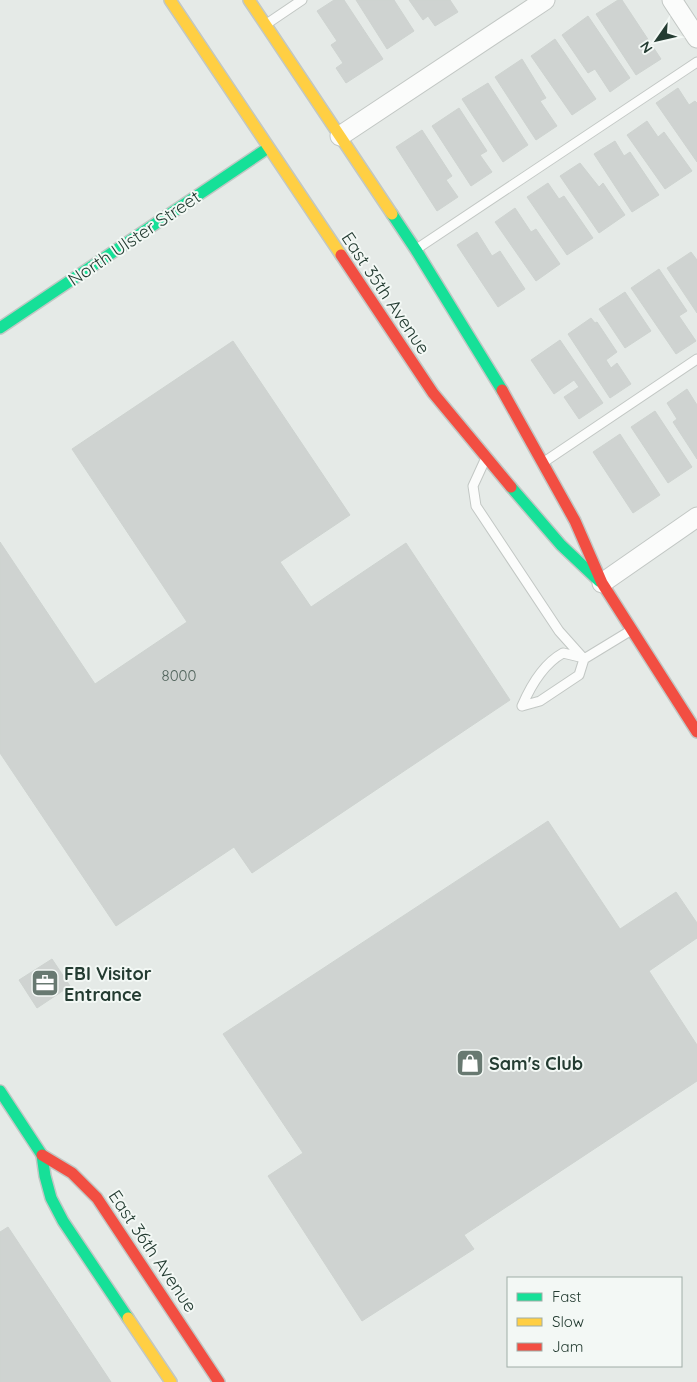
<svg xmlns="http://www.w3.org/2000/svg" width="697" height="1382" font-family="Quicksand,sans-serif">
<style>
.building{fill:#cfd3d1;stroke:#ced3d0}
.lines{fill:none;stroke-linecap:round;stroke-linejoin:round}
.lane-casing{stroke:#c2c7c4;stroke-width:11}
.street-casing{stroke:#c2c7c4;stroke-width:21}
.fast-casing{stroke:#c1c7c4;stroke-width:14}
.slow-casing{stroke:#c1c7c4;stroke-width:14}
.jam-casing{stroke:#c1c7c4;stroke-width:14}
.lane{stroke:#fbfcfb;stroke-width:9}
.street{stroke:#fbfcfb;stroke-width:19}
.fast{stroke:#16e098;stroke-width:11}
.slow{stroke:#ffcf43;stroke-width:11}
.jam{stroke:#f24e42;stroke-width:11}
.labels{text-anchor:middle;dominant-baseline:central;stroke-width:4;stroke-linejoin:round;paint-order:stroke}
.number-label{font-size:15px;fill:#4f625a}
.street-label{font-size:18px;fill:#243c32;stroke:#f3f8f5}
.poi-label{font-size:18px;font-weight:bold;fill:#243c32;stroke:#f3f8f5;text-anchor:start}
</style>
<rect width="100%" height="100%" fill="#e5eae7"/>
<path class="building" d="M 334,0 L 344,0 L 383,59 L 346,83 L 336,68 L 343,63 L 331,45 L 337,41 L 317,11 Z
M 356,0 L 394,0 L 414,31 L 387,49 Z
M 409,0 L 450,0 L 458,12 L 435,26 L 428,16 L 423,20 Z
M 618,0 L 622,0 L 661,59 L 636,75 L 596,14 Z
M 588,16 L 630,78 L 610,92 L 595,69 L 588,73 L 562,35 Z
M 555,39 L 596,99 L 572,115 L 531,56 Z
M 522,59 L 546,98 L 540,101 L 557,126 L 536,140 L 495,77 Z
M 488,83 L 528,145 L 503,162 L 462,99 Z
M 678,88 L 689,105 L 695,101 L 697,103 L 697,162 L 656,103 Z
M 459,108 L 487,151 L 480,155 L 492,172 L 471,186 L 432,126 Z
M 647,121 L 658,137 L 664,132 L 692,171 L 665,189 L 627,135 Z
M 422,130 L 452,176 L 446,180 L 458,197 L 437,211 L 396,147 Z
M 615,141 L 624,156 L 630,152 L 659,195 L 632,212 L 594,154 Z
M 580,163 L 599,187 L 603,183 L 625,215 L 599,233 L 560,176 Z
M 548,183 L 559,199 L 564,196 L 593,238 L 567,255 L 527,197 Z
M 515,208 L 531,232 L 536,229 L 560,264 L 536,281 L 495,222 Z
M 477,232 L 492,256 L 500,251 L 525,289 L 498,307 L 457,245 Z
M 691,252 L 697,260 L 697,313 L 667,268 Z
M 659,269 L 687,311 L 679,316 L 696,341 L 676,354 L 631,288 Z
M 625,292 L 651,331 L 625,348 L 599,309 Z
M 591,318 L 595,323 L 597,322 L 617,352 L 606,360 L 611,368 L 617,363 L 631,384 L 610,398 L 568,334 Z
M 560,340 L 603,403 L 579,419 L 564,397 L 579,387 L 574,380 L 554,394 L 531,360 Z
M 233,341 L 350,515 L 280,562 L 311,607 L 406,543 L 510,700 L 252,873 L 234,847 L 116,926 L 0,753 L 0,542 L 95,684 L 187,622 L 72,449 Z
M 687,389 L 697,405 L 697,459 L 673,422 L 677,419 L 667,403 Z
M 655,411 L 692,467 L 668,483 L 631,427 Z
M 620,434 L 660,495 L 633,513 L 593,452 Z
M 548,821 L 620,929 L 676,892 L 697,923 L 697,938 L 649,971 L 697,1045 L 697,1081 L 464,1235 L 474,1249 L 362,1321 L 268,1176 L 303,1153 L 223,1034 Z
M 52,959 L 70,986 L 37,1008 L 19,980 Z
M 8,1227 L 111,1382 L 0,1382 L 0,1232 Z"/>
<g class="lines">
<g class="lane-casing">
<path id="lane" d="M 268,23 L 302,0
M 418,248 L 697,62
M 484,462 L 473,486 L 476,506 L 559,631 L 584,659
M 544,462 L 697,359
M 522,706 L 540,701 L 579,675 L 584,659 L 630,631
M 522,706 C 531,685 543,664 563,653 L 584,658"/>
</g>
<g class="street-casing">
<path id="street" d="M 672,0 L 697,38
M 340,136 L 545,0
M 602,583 L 697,517"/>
</g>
<g class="fast-casing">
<path id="fast" d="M 392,214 L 416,250 L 502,390
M 0,328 L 268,148
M 511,487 L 561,545 L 599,581
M 0,1091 L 42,1155 L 45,1176 L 51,1198 L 63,1221 L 128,1318"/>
</g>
<g class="slow-casing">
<path id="slow" d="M 170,0 L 341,255
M 249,0 L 392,214
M 128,1318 L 171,1382"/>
</g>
<g class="jam-casing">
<path id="jam" d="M 341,255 L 433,393 L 511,487
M 502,390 L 575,521 L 602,583 L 697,732
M 42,1155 L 72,1173 L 97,1198 L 219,1382"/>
</g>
<use href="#lane" class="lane"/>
<use href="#street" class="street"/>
<use href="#fast" class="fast"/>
<use href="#slow" class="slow"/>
<use href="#jam" class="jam"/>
</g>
<defs>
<g id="office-square" transform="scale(1.4375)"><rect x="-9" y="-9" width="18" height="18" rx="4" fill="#687971" stroke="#f3f8f5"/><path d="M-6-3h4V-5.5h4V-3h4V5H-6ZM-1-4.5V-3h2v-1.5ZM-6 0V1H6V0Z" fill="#fff"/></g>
<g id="shop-square" transform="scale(1.4375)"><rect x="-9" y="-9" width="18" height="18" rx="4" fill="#687971" stroke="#f3f8f5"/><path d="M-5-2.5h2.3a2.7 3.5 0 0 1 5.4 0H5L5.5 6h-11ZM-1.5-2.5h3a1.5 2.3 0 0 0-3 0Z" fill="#fff"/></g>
</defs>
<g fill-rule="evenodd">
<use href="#office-square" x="45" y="983"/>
<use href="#shop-square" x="470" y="1063"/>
</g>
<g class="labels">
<g class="number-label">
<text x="179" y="675">8000</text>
</g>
<g class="street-label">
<text transform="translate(134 238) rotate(-34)">North Ulster Street</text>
<text transform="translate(386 293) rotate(56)">East 35th Avenue</text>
<text transform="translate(153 1251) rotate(56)">East 36th Avenue</text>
</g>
<g class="poi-label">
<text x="64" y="973">FBI Visitor<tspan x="64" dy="21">Entrance</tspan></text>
<text x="489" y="1063">Sam's Club</text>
</g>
</g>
<rect x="507" y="1277" width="175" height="90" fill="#f3f8f5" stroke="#a0ada7"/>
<rect x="517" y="1293" width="25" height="8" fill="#16e098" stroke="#a0ada7"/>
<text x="552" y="1302" font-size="15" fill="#243c32">Fast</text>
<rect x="517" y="1318" width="25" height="8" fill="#ffcf43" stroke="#a0ada7"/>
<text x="552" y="1327" font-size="15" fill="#243c32">Slow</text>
<rect x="517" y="1343" width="25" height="8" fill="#f24e42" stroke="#a0ada7"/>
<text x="552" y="1352" font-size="15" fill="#243c32">Jam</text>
<g transform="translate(657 40) rotate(236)" stroke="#f3f8f5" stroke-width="4" paint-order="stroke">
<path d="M0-4L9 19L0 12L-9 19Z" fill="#243c32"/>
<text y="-8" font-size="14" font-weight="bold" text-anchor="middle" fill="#243c32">N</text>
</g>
</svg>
